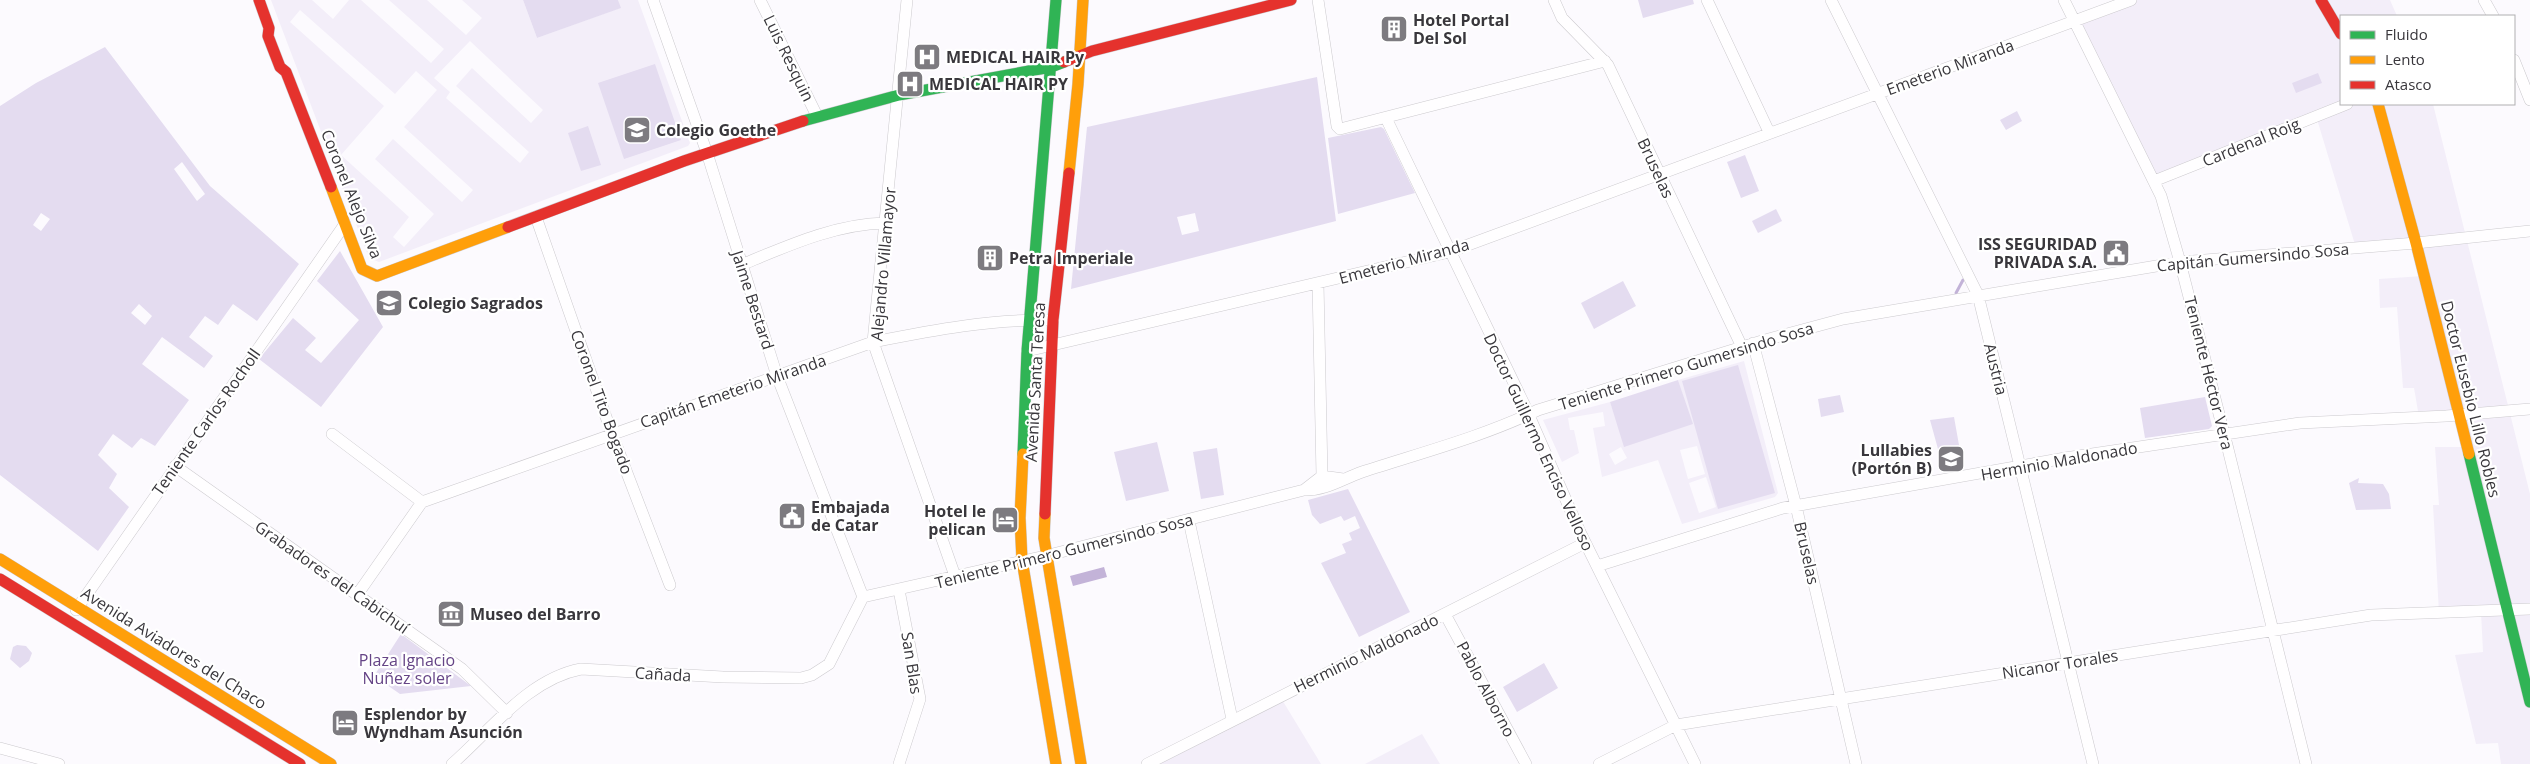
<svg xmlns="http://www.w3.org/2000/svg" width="2530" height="764" font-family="'Open Sans',sans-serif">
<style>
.built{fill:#f3eef9;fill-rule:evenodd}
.green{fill:#e4dcf0;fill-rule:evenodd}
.water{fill:#c3b3d8}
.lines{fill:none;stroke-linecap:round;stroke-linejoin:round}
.stream{stroke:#c3b3d8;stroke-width:3}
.street-casing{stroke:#cccace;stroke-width:12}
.fast-casing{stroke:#cccace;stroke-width:12}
.slow-casing{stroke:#cccace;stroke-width:12}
.jam-casing{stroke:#cccace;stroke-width:12}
.street{stroke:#fffeff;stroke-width:11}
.fast{stroke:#30b455;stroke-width:11}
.slow{stroke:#ff9f0a;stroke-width:11}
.jam{stroke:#e5322d;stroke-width:11}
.labels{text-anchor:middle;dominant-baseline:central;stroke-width:4.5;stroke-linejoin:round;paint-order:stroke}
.poi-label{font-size:16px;font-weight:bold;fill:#39373c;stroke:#fff;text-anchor:start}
.street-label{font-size:16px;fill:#39373c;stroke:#fff}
.park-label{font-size:16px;fill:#654486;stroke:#fff}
</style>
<rect width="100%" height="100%" fill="#fcfafe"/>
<path class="built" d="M 271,0 L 312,0 L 333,19 L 349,0 L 361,0 L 431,63 L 444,49 L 389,0 L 427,0 L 466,35 L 482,18 L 462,0 L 523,0 L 537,38 L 620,8 L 618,0 L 638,0 L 690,143 L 688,146 L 379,262 L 369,258 ZM 300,10 L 395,94 L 416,71 L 437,90 L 404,127 L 473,190 L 462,202 L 393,139 L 375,159 L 434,214 L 404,247 L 393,237 L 409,217 L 341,155 L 384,106 L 290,22 ZM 470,41 L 543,110 L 531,123 L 472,68 L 456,86 L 529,152 L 520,163 L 446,98 L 450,92 L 434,78 Z
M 2131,0 L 2390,0 L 2397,16 L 2341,16 L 2341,104 L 2433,104 L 2530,494 L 2530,764 L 2501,764 L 2498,743 L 2476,744 L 2455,655 L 2483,652 L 2481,612 L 2439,613 L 2433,505 L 2439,505 L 2435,447 L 2465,447 L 2457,415 L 2419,417 L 2414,388 L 2403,388 L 2397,307 L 2380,308 L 2379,279 L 2423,276 L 2416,244 L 2356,248 L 2316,116 L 2154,181 L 2074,21 Z
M 1744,361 L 1778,493 L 1775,497 L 1682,524 L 1658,460 L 1602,477 L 1593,428 L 1605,426 L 1603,412 L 1568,418 L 1570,430 L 1574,430 L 1579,453 L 1562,462 L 1543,420 L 1610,402 L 1625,446 L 1692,424 L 1678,380 ZM 1697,446 L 1705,474 L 1688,479 L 1680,450 ZM 1621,447 L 1627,458 L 1615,465 L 1609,454 ZM 1706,477 L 1716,507 L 1699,513 L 1689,483 Z
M 1959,445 L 1962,463 L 1941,467 L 1938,449 Z
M 1281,698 L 1321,764 L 1151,764 Z
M 1422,734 L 1440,764 L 1365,764 Z"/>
<path class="green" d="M 523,0 L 618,0 L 621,8 L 537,38 Z
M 1638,0 L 1693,0 L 1694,4 L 1643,18 Z
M 105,47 L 210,186 L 299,264 L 257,321 L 233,304 L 218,325 L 205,316 L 189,337 L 213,356 L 204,368 L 162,337 L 142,364 L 189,400 L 155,446 L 141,438 L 132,448 L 113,434 L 98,455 L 117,474 L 109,488 L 129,507 L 98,551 L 0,475 L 0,106 L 36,83 ZM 182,162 L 205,194 L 197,201 L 174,169 ZM 41,213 L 50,219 L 41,231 L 33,225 ZM 139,304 L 152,316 L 145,325 L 131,313 Z
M 655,64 L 681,140 L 624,159 L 598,83 Z
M 2318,73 L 2322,83 L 2296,93 L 2292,83 Z
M 1317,77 L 1336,221 L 1071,289 L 1087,127 ZM 1195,213 L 1199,231 L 1182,235 L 1177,217 Z
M 2017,111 L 2022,121 L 2006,130 L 2000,120 Z
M 588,126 L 601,165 L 581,171 L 568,133 Z
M 1381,127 L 1384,129 L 1415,193 L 1338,214 L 1328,138 Z
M 1745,155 L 1759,191 L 1741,198 L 1727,162 Z
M 1776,209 L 1782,221 L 1758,233 L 1752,221 Z
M 340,251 L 383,327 L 321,407 L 259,359 L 293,318 L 316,338 L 305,350 L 321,363 L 359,320 L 317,281 Z
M 1623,281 L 1636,306 L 1594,329 L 1581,303 Z
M 1738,365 L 1775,493 L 1718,509 L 1682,381 Z
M 1678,380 L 1693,424 L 1624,447 L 1610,402 Z
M 1840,395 L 1844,412 L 1821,417 L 1818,399 Z
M 2205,397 L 2212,426 L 2209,429 L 2145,438 L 2140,408 Z
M 1954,417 L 1959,445 L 1938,449 L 1930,420 Z
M 1157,442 L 1169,491 L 1126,501 L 1114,452 Z
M 1217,448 L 1224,495 L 1201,499 L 1193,452 Z
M 2359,478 L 2358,483 L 2383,484 L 2389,494 L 2391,509 L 2356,510 L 2349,483 Z
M 1348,489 L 1410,612 L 1359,637 L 1321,563 L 1346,553 L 1342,544 L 1352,540 L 1349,533 L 1360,528 L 1355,516 L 1344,521 L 1341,516 L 1320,524 L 1312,515 L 1308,500 Z
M 401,634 L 471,686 L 400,694 L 374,676 Z
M 17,645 L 26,646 L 32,653 L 29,661 L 20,668 L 10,659 L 13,647 Z
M 1544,663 L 1558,688 L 1517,712 L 1503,687 Z"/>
<path class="water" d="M 1104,567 L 1107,577 L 1073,586 L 1070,576 Z"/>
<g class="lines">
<path class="stream" d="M 1956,293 L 1963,280"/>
<g class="street-casing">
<path id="street" d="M 653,0 L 707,153 L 777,376 L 863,597
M 760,0 L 817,116
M 907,0 L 873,342 L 955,576
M 1318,0 L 1337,126 L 1340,129 L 1605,61
M 1554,0 L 1562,18 L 1608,65 L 1742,347
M 1707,0 L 1769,132
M 1831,0 L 1978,295 L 2093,764
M 2064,0 L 2161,196 L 2180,262 L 2228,449 L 2306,764
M 2484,0 L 2493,16
M 2514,60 L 2530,100
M 1386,118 L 1524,404 L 1580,532 L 1695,764
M 2154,181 L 2347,104
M 536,217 L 612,434 L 670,585
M 741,265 C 787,246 835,224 885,223
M 1318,283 L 1322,476
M 1753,343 L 1796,506 L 1856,764
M 1027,351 L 1449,252 L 2131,0
M 332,434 L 422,502
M 175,466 L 462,669 L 507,713
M 1304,490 C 1325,491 1342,479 1362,472 C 1420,453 1482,437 1538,410 L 1765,340 L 1843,319 L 2180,262 L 2416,243 L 2530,231
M 422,502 L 873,342 C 934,330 991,319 1053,320
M 1189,521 L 1232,719
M 1597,566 L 1783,508 L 2065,458 L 2300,423 L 2446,416 L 2530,409
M 357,595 L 422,502
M 863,597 L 1045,556 L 1304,490 L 1322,476 L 1343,479
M 76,610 L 345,224
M 1445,614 L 1526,764
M 0,748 L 59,764
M 452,764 C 491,730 528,679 581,669 L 723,677 L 801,678 L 812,675 L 829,664 L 863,597
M 899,764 L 920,699 L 899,590
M 1147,764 L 1585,543
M 1599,764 L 1676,725 L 2371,615 L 2530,609"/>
</g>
<g class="fast-casing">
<path id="fast" d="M 803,121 L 899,95 L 1051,67 L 1064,62
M 1023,454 L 1027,351 L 1056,0
M 2469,454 L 2530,702"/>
</g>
<g class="slow-casing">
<path id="slow" d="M 2378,104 L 2416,243 L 2469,454
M 1069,173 L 1078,84 L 1083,0
M 331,187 L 362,269 L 377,276 L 508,227
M 1023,454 L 1020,518 L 1022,560 L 1056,764
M 1045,514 L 1044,538 L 1081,764
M 0,559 L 331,764"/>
</g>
<g class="jam-casing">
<path id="jam" d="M 259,0 L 269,28 L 268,36 L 280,67 L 286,72 L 331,187
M 2321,0 L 2341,34
M 1064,62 L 1092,51 L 1291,0
M 508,227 L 684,161 L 803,121
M 1045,514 L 1053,320 L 1069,173
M 0,579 L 300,764"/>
</g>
<use href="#street" class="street"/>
<use href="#fast" class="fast"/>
<use href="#slow" class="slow"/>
<use href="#jam" class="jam"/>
</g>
<defs>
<g id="building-square" transform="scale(1.4375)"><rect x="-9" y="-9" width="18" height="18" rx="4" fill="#7d7b80" stroke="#fff"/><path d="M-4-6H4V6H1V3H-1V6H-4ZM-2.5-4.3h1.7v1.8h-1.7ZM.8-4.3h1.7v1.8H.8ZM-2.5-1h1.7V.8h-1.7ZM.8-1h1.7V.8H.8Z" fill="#fff"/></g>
<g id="hospital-square" transform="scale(1.4375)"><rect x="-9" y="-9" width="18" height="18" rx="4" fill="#7d7b80" stroke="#fff"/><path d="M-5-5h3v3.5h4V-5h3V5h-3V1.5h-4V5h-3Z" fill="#fff"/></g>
<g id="school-square" transform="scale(1.4375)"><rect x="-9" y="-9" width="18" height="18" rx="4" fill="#7d7b80" stroke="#fff"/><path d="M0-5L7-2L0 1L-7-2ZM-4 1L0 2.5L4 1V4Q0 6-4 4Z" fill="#fff"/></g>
<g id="civic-square" transform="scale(1.4375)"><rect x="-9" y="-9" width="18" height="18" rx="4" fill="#7d7b80" stroke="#fff"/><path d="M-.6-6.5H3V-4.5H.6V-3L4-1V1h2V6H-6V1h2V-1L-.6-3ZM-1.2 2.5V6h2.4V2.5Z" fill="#fff"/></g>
<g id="hotel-square" transform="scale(1.4375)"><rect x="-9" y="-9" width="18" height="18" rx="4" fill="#7d7b80" stroke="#fff"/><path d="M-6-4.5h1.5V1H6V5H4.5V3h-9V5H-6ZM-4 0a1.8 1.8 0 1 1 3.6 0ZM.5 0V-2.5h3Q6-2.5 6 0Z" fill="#fff"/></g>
<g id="museum-square" transform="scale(1.4375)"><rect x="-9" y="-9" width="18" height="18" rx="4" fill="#7d7b80" stroke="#fff"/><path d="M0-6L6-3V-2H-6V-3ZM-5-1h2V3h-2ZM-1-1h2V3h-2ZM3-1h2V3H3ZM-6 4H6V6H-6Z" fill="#fff"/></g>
</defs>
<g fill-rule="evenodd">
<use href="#building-square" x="1394" y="29"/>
<use href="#hospital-square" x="927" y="57"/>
<use href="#hospital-square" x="910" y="84"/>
<use href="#school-square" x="637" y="130"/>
<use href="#civic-square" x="2116" y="253"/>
<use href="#building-square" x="990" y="258"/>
<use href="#school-square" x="389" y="303"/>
<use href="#school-square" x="1951" y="459"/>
<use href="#civic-square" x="792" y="516"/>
<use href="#hotel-square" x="1005" y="520"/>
<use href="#museum-square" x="451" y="614"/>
<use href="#hotel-square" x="345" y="723"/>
</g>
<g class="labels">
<g class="poi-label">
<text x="1413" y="20">Hotel Portal<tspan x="1413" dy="18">Del Sol</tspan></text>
<text x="946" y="57">MEDICAL HAIR Py</text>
<text x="929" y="84">MEDICAL HAIR PY</text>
<text x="656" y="130">Colegio Goethe</text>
<text x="2097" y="244" text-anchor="end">ISS SEGURIDAD<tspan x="2097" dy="18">PRIVADA S.A.</tspan></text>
<text x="1009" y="258">Petra Imperiale</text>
<text x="408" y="303">Colegio Sagrados</text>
<text x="1932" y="450" text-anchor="end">Lullabies<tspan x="1932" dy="18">(Portón B)</tspan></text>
<text x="811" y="507">Embajada<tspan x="811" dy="18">de Catar</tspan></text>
<text x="986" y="511" text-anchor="end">Hotel le<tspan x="986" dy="18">pelican</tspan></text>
<text x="470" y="614">Museo del Barro</text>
<text x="364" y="714">Esplendor by<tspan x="364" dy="18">Wyndham Asunción</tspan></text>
</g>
<g class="street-label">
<text transform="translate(789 58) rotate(64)">Luis Resquin</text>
<text transform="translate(1950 67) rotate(-20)">Emeterio Miranda</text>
<text transform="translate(2251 142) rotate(-22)">Cardenal Roig</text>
<text transform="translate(1656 168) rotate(65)">Bruselas</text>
<text transform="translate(352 194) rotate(68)">Coronel Alejo Silva</text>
<text transform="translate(2253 257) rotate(-5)">Capitán Gumersindo Sosa</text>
<text transform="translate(1404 261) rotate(-15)">Emeterio Miranda</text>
<text transform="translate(883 264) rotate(-85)">Alejandro Villamayor</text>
<text transform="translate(753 300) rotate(72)">Jaime Bestard</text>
<text transform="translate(1686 366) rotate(-17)">Teniente Primero Gumersindo Sosa</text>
<text transform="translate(1996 369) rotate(76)">Austria</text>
<text transform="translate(2209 373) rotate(76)">Teniente Héctor Vera</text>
<text transform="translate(1035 382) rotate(-87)">Avenida Santa Teresa</text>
<text transform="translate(733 391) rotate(-19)">Capitán Emeterio Miranda</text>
<text transform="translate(2471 399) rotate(76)">Doctor Eusebio Lillo Robles</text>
<text transform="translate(602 402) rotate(70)">Coronel Tito Bogado</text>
<text transform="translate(206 422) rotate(-55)">Teniente Carlos Rocholl</text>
<text transform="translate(1539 442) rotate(65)">Doctor Guillermo Enciso Velloso</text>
<text transform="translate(2059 461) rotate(-10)">Herminio Maldonado</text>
<text transform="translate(1064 551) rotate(-14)">Teniente Primero Gumersindo Sosa</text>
<text transform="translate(1807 553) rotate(77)">Bruselas</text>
<text transform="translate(332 577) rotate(35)">Grabadores del Cabichuí</text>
<text transform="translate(174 648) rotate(32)">Avenida Aviadores del Chaco</text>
<text transform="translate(1366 653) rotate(-26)">Herminio Maldonado</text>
<text transform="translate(912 663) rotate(81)">San Blas</text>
<text transform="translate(2060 664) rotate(-9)">Nicanor Torales</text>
<text transform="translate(663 674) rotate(3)">Cañada</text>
<text transform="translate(1486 689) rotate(62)">Pablo Alborno</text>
</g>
<g class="park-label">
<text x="407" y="660">Plaza Ignacio<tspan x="407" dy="18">Nuñez soler</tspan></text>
</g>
</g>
<rect x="2340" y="15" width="175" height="90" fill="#ffffff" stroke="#b0afb1"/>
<rect x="2350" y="31" width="25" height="8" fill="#30b455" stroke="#b0afb1"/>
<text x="2385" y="40" font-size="15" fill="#39373c">Fluido</text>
<rect x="2350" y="56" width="25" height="8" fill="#ff9f0a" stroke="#b0afb1"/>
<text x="2385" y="65" font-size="15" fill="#39373c">Lento</text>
<rect x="2350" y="81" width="25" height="8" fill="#e5322d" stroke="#b0afb1"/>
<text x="2385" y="90" font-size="15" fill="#39373c">Atasco</text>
</svg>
